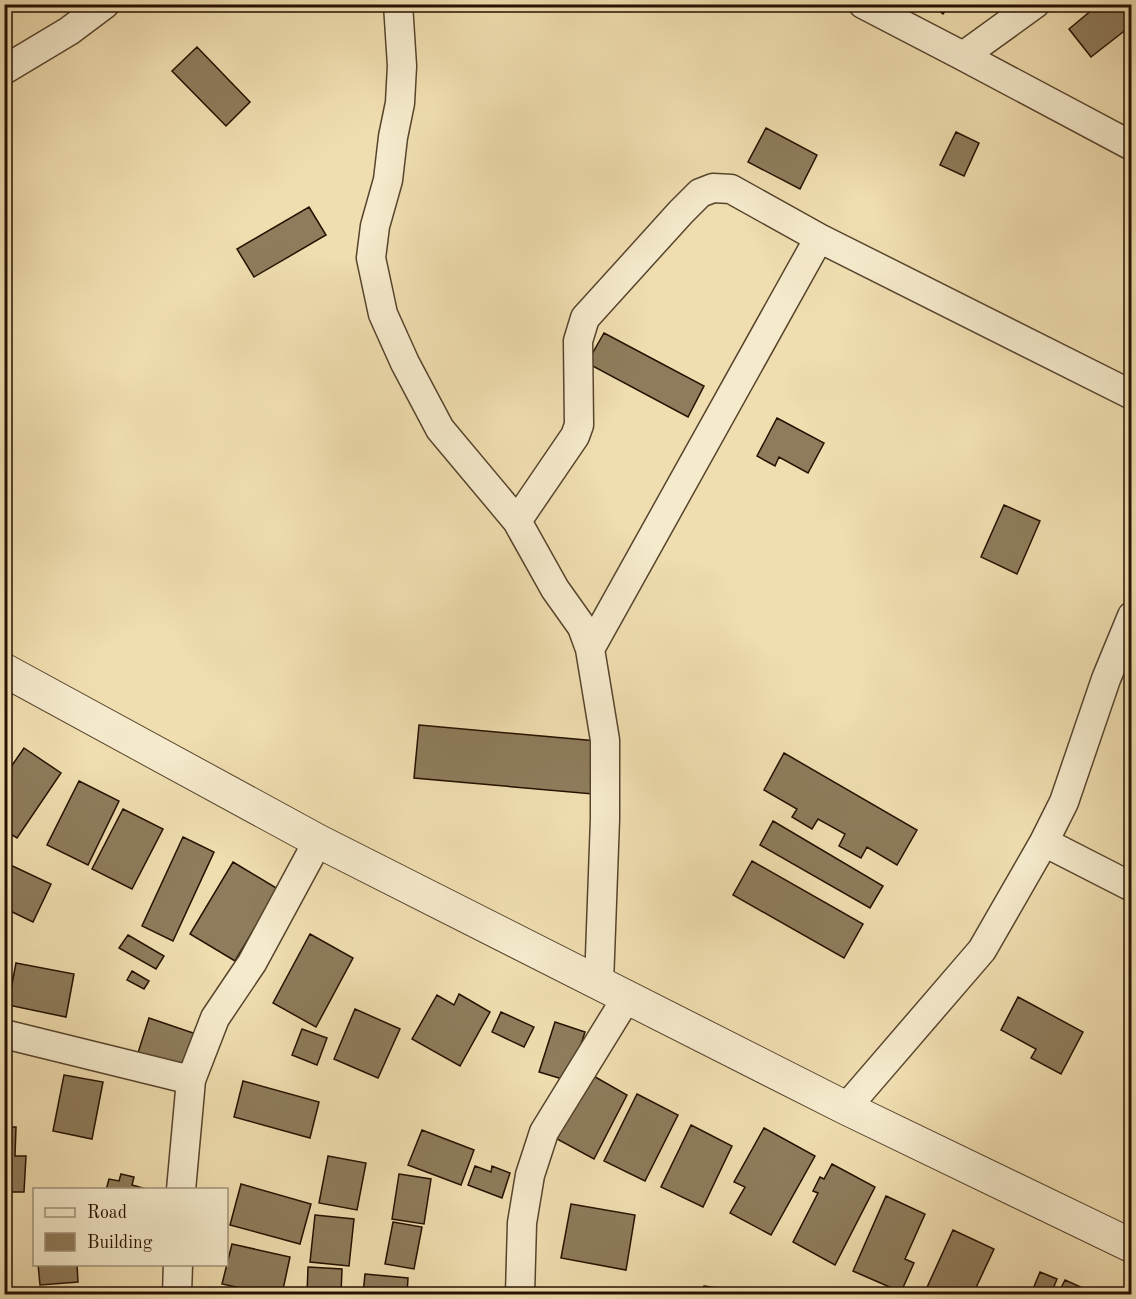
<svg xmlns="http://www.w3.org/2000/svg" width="1136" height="1299" font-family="'Old Standard TT',serif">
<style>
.building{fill:#8e7c5c;stroke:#241100;stroke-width:1.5}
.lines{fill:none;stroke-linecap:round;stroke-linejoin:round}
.minor-casing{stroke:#57442c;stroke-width:31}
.tertiary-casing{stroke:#57442c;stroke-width:35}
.minor{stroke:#f5eacc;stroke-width:28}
.tertiary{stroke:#f5eacc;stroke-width:33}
</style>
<rect width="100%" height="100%" fill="#f0deb0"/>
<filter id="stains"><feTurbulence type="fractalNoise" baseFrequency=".00333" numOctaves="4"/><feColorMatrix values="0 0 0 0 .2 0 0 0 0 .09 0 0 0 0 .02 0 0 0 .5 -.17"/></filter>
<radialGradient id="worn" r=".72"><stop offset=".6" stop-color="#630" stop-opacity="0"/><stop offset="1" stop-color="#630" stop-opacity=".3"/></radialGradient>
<path class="building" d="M 931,4 L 950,4 L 943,14 Z
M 1099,4 L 1126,4 L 1132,11 L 1132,25 L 1091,57 L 1069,29 Z
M 197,47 L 250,102 L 226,126 L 172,71 Z
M 766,128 L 817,155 L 800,189 L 748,162 Z
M 956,132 L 979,143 L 964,176 L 940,165 Z
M 309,207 L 326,235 L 254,277 L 237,249 Z
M 604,333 L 704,386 L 688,417 L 587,363 Z
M 777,418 L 824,443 L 808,473 L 779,457 L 775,466 L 757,456 Z
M 1004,505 L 1040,521 L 1017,574 L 981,557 Z
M 419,725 L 597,741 L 593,794 L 414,778 Z
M 24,748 L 61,773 L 17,838 L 4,830 L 4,777 Z
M 784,753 L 917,830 L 897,865 L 867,847 L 861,858 L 839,846 L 845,834 L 818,819 L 812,829 L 792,817 L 797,809 L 764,790 Z
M 79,781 L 119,801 L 88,865 L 47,845 Z
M 123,809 L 163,829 L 132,889 L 92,869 Z
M 773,821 L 883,886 L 870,908 L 760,845 Z
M 183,837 L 214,852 L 173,941 L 142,926 Z
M 752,861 L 863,924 L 844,958 L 733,895 Z
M 4,862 L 51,884 L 33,922 L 4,908 Z
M 233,862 L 278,889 L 235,961 L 190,934 Z
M 310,934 L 353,958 L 316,1027 L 273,1003 Z
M 128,935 L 164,956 L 156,969 L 119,948 Z
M 16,963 L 74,974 L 66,1017 L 8,1005 Z
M 132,971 L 149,981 L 144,989 L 127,980 Z
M 459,994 L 490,1012 L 460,1066 L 412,1039 L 437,995 L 454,1005 Z
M 1018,997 L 1083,1032 L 1061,1074 L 1031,1058 L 1036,1049 L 1001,1030 Z
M 355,1009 L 400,1029 L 378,1078 L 334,1059 Z
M 501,1012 L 534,1027 L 524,1047 L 492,1032 Z
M 149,1018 L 196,1034 L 183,1072 L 137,1056 Z
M 555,1022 L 585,1032 L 569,1081 L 539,1072 Z
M 302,1029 L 327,1038 L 317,1065 L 292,1055 Z
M 590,1074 L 627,1095 L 594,1159 L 557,1139 Z
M 64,1075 L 103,1082 L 92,1139 L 53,1131 Z
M 243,1081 L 319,1102 L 310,1138 L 234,1117 Z
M 637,1094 L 678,1115 L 645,1181 L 604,1161 Z
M 691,1125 L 732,1146 L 703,1207 L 661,1187 Z
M 4,1127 L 16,1127 L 15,1156 L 26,1156 L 24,1192 L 4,1192 Z
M 764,1128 L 815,1156 L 771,1235 L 730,1213 L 745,1187 L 734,1182 Z
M 422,1130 L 474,1150 L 461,1185 L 408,1165 Z
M 328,1156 L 366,1163 L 357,1210 L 319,1203 Z
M 832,1164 L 875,1187 L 835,1265 L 793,1242 L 818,1193 L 813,1191 L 820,1177 L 824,1179 Z
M 475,1166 L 491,1172 L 492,1166 L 510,1173 L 502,1198 L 468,1185 Z
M 121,1174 L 134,1177 L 132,1185 L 150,1190 L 106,1190 L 109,1179 L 119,1181 Z
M 399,1174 L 431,1179 L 424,1224 L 392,1219 Z
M 241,1184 L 311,1204 L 300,1244 L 230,1225 Z
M 886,1196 L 925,1214 L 905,1259 L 914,1263 L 901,1292 L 853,1271 Z
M 571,1204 L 635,1215 L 626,1270 L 561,1258 Z
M 315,1215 L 354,1219 L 349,1266 L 310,1262 Z
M 393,1222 L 422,1227 L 414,1269 L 385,1264 Z
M 953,1230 L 994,1249 L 973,1294 L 924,1294 Z
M 232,1244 L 290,1257 L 282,1294 L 269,1294 L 222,1284 Z
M 38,1264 L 77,1264 L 78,1282 L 40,1285 Z
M 308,1267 L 342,1269 L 341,1294 L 307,1294 Z
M 1040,1272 L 1057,1279 L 1051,1294 L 1031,1294 Z
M 365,1274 L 408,1278 L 407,1294 L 363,1294 Z
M 1065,1280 L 1092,1292 L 1091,1294 L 1058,1294 Z
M 704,1286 L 759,1294 L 703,1294 Z
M 573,1289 L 626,1294 L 573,1294 Z
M 23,1291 L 24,1294 L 4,1294 L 4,1292 Z"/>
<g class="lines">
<g class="minor-casing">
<path id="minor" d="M 398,4 L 402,66 L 400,103 L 393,137 L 388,180 L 375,226 L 371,258 L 383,314 L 405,363 L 440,429 L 517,521 L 555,589 L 582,627 L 590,649 L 605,740 L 605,819 L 599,983
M 863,4 L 963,56 L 1132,146
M 963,56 L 1035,4
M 4,70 L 69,31 L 105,4
M 517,521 L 575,436 L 579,425 L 578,341 L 585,318 L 681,212 L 700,193 L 713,188 L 731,189 L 819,238 L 1132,395
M 590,649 L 819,238
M 1044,842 L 1132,887
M 4,1034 L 191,1080
M 846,1108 L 982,950 L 1044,842 L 1064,802 L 1106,679 L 1132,616
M 181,1190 L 191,1080 L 215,1018 L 252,963 L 318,841
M 177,1294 L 178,1264
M 520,1294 L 522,1223 L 530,1175 L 544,1132 L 627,997"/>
</g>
<g class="tertiary-casing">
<path id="tertiary" d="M 4,670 L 318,841 L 846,1108 L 1132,1246"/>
</g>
<use href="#minor" class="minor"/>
<use href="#tertiary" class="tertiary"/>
</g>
<rect width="1136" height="1299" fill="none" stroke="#f0deb0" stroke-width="24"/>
<rect x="6" y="6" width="1124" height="1287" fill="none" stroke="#241100" stroke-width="3"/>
<rect x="12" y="12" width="1112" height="1275" fill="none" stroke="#241100" stroke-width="1.5"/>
<rect x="33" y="1188" width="195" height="78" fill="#f5eacc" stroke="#a1937a" stroke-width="1.5"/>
<rect x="45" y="1208" width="30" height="9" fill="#f5eacc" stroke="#a1937a" stroke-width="1.5"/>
<text x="87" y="1218" font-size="18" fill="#241100">Road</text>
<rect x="45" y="1233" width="30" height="18" fill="#8e7c5c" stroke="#a1937a" stroke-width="1.5"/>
<text x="87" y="1248" font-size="18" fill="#241100">Building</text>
<rect width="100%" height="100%" filter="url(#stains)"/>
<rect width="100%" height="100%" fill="url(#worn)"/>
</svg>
